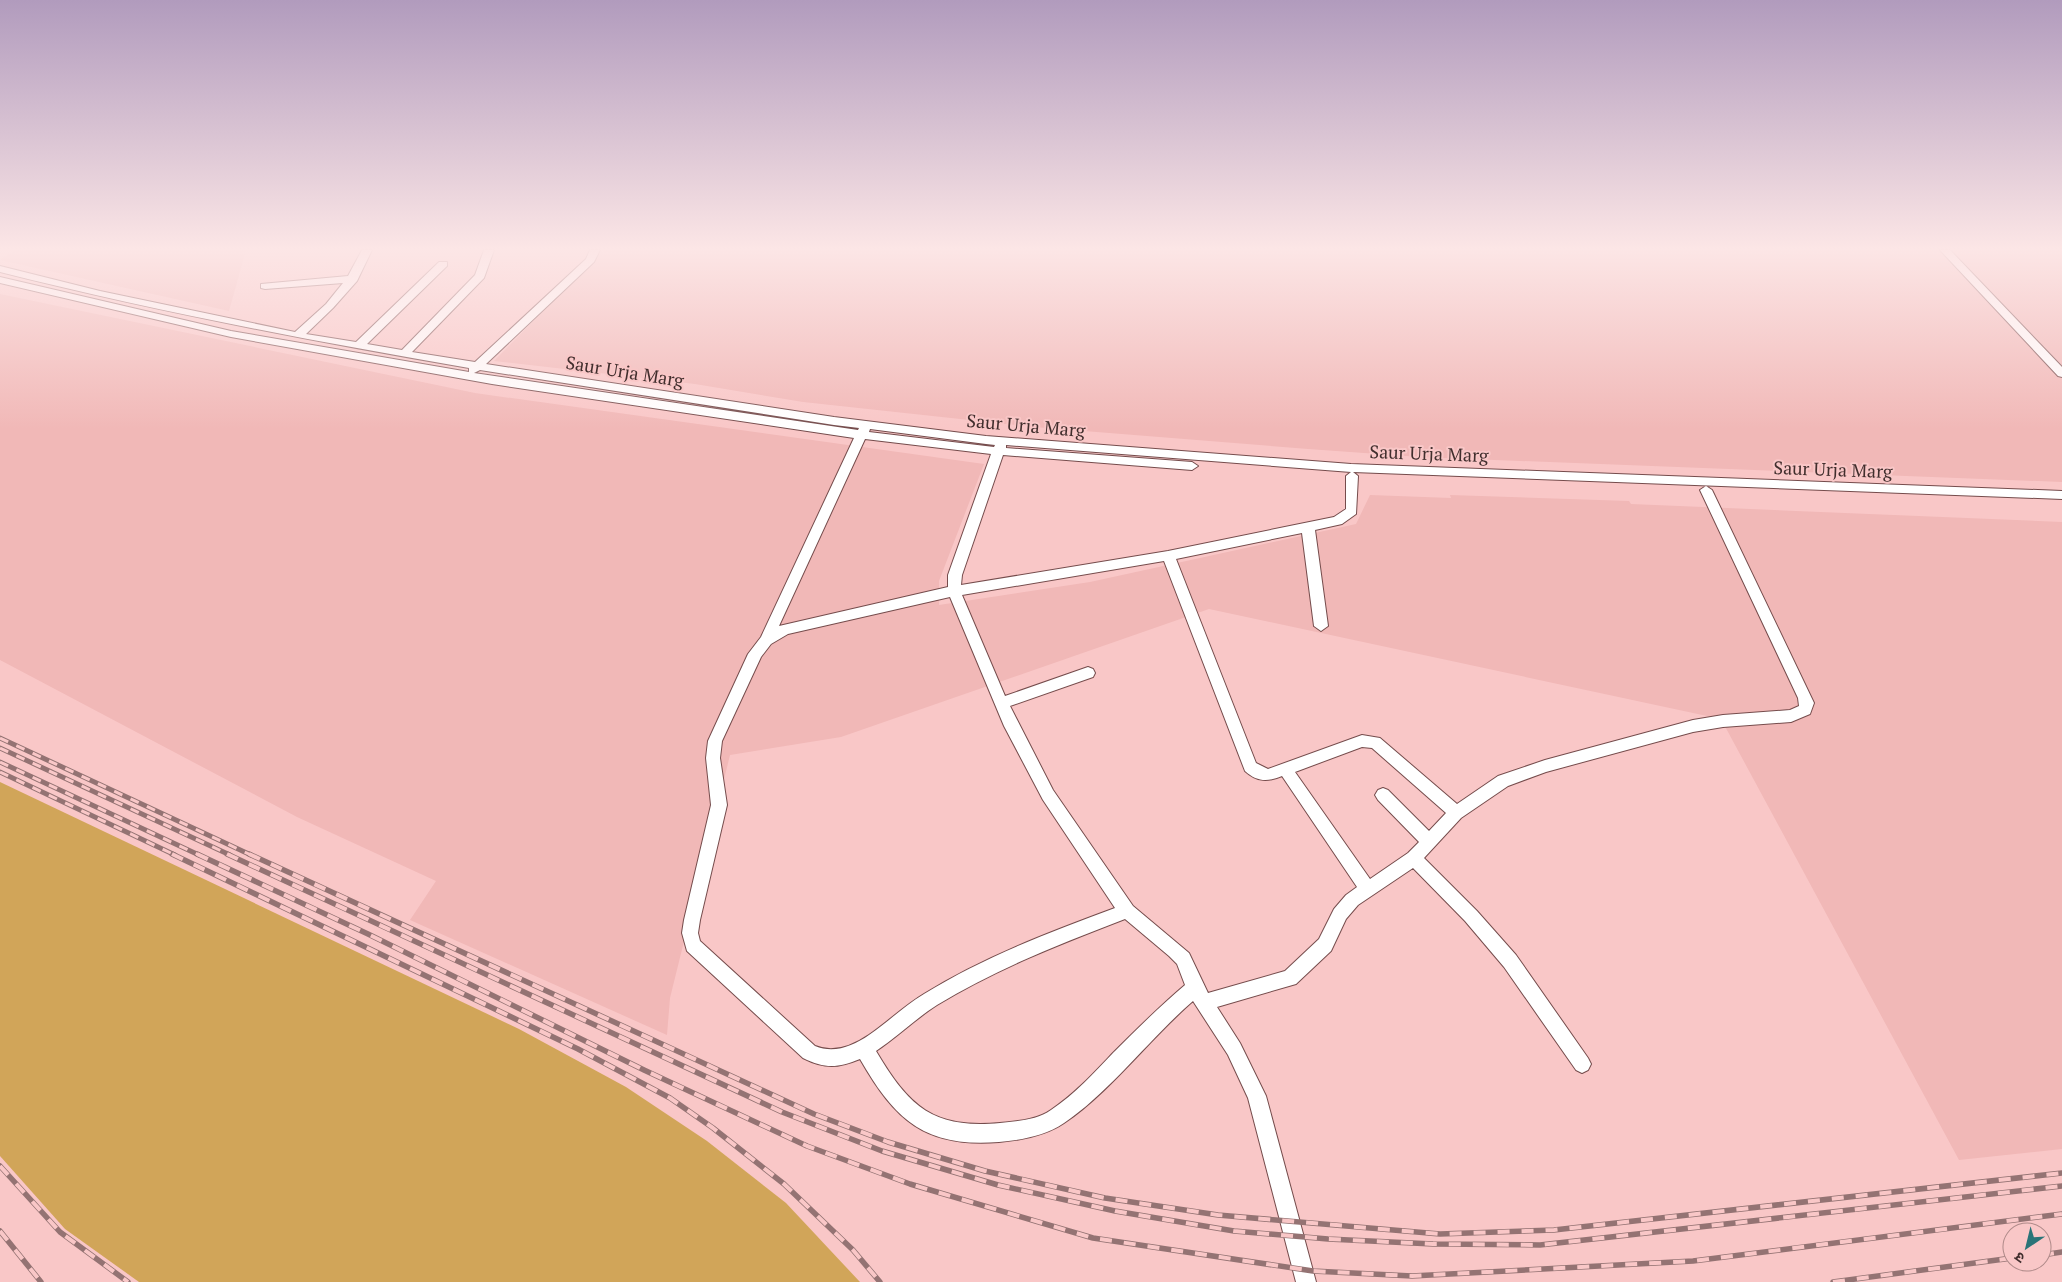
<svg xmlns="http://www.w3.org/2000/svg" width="2062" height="1282" font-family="'PT Serif','Noto Sans Devanagari',serif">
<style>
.built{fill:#f1b8b7}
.green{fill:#d1a559}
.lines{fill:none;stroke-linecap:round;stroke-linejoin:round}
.minor-casing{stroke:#754c4c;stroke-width:2}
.minor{fill:#fff;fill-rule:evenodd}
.rail-far1-casing{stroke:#947373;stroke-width:5}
.rail-casing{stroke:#947373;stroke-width:5.5}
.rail-far1{stroke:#f9c7c7;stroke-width:3;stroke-dasharray:9;stroke-linecap:butt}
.rail{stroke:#f9c7c7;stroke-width:4;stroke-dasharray:12;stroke-linecap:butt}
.labels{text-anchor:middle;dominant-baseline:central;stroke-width:4;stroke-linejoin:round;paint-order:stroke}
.street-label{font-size:18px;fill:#412e2d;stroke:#f9c7c7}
</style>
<rect width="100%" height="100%" fill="#f9c7c7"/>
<path class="built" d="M 14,250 L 246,250 L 229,311 L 0,260 Z
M 604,250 L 2062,250 L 2062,482 L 1420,457 L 1308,449 L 1034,427 L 803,402 L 695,384 L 494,361 Z
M 0,294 L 475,393 L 984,464 L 939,581 L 939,605 L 1090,582 L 1356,524 L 1370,495 L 1451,498 L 1450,495 L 1629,501 L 1631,504 L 2062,522 L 2062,1149 L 1959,1160 L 1721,719 L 1209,609 L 841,737 L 730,755 L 670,998 L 667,1035 L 410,920 L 436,881 L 297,817 L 0,660 Z"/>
<path class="green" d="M 0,782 L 519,1029 L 626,1087 L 707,1141 L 786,1203 L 860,1282 L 139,1282 L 65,1229 L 0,1156 Z"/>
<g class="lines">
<g class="minor-casing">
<path id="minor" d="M 362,250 L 372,250 L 357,281 L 333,308 L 306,334 L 356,342 L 439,262 L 447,262 L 447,266 L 367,344 L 402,350 L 475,275 L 484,250 L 494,250 L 484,278 L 412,352 L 475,362 L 586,259 L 590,250 L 600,250 L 594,262 L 486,364 L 834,417 L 986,436 L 1351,464 L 2062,491 L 2062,499 L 1353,472 L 1358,476 L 1356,514 L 1342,524 L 1315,530 L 1328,626 L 1321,631 L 1314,626 L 1302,533 L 1176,559 L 1256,763 L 1268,769 L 1362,735 L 1380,738 L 1457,804 L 1498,776 L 1545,760 L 1693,720 L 1723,715 L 1790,710 L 1799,706 L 1798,698 L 1700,490 L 1706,486 L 1712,490 L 1814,703 L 1810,714 L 1791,722 L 1723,727 L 1693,732 L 1546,772 L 1508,786 L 1461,818 L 1424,858 L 1477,911 L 1516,955 L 1588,1058 L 1591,1064 L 1588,1070 L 1582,1073 L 1576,1070 L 1504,967 L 1465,921 L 1413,868 L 1358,905 L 1346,919 L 1331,951 L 1296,984 L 1217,1007 L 1240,1043 L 1266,1096 L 1316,1282 L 1296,1282 L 1248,1098 L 1228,1055 L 1193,1001 C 1150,1038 1110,1092 1064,1123 C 1045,1136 1021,1140 999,1142 C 925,1148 895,1120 860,1059 C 838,1068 825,1069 803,1058 L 687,951 L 682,933 L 684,920 L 711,805 L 706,758 L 708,741 L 748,654 L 761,637 L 854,438 L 492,384 L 231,337 L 0,283 L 0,277 L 231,331 L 469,372 L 469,368 C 311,341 155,311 0,272 L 0,266 L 100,291 L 295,332 L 326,304 L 343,283 L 265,289 L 261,288 L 261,284 L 348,276 ZM 480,370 L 834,425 L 859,428 L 858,430 L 474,373 ZM 870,429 L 986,444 L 995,445 L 994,447 L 869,432 ZM 865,439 L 991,454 L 948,575 L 948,587 L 779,626 ZM 1006,445 L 1351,472 L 1346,476 L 1346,509 L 1334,517 L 1168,551 L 961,585 L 962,575 L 1003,455 L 1192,470 L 1198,466 L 1192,462 L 1006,448 ZM 1164,561 L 1245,771 C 1257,782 1268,782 1282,776 L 1357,887 L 1346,895 L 1334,909 L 1319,939 L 1285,971 L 1208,993 L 1189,953 L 1133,906 L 1053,790 L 1010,706 L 1093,677 L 1095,673 L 1093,669 L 1088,667 L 1005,696 L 962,595 ZM 950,597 L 1004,726 L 1043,800 L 1115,908 C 1050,932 984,957 924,994 C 904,1006 888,1022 869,1035 C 853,1046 834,1054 815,1046 L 700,941 L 698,933 L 700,920 L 727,805 L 720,758 L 722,741 L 761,657 L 771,644 L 788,634 ZM 1362,747 L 1372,748 L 1446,813 L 1429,831 L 1388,790 L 1383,788 L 1378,790 L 1375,795 L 1378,800 L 1419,842 L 1408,853 L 1370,879 L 1295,772 ZM 1125,919 L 1169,956 L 1177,964 L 1185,985 C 1160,1006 1136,1030 1113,1053 C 1094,1073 1075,1094 1051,1110 C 1037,1120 1018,1121 1000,1123 C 933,1129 909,1107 876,1051 C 897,1037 915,1019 937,1005 C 996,969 1060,944 1125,919 Z
M 1940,250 L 1950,250 L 2062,367 L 2062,377 L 2058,376 Z"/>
</g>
<use href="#minor" class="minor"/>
<g class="rail-far1-casing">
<path id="rail-far1" d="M 0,738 L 251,855
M 0,748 L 230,855
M 0,762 L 199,855
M 0,772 L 175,855"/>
</g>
<g class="rail-casing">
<path id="rail" d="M 172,854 L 578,1049 L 670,1098 L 713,1128 L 784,1184 L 853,1250 L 880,1282
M 197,854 L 368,934 L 644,1070 L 807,1146 L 910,1184 L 1093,1238 L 1313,1271 L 1412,1276 L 1693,1261 L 2062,1214
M 227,854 L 782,1112 L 882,1151 L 998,1185 L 1115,1211 L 1234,1231 L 1328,1239 L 1433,1244 L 1540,1245 L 2062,1186
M 249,854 L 814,1114 L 888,1142 L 985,1171 L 1105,1198 L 1218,1215 L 1440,1234 L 1554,1230 L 2062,1173
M 0,1166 L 60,1232 L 128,1282
M 0,1231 L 41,1282
M 2042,1255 L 2062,1252
M 1833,1282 L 2012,1258"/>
</g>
<use href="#rail-far1" class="rail-far1"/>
<use href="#rail" class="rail"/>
</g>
<linearGradient id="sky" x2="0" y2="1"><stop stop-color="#b19bbd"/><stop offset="0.58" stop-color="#fce6e6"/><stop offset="1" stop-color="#fce6e6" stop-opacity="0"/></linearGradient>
<rect width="2062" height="429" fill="url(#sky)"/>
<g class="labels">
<g class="street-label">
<text transform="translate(625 371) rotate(9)">Saur Urja Marg</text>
<text transform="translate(1026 425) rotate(5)">Saur Urja Marg</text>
<text transform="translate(1429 453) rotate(2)">Saur Urja Marg</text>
<text transform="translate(1833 469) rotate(2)">Saur Urja Marg</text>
</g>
</g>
<g transform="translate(2027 1247) rotate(215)"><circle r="24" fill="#f9c7c7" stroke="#af8a89"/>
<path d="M0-4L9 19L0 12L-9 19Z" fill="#2a7478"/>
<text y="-8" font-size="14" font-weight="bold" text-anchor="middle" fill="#412e2d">उ</text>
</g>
</svg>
